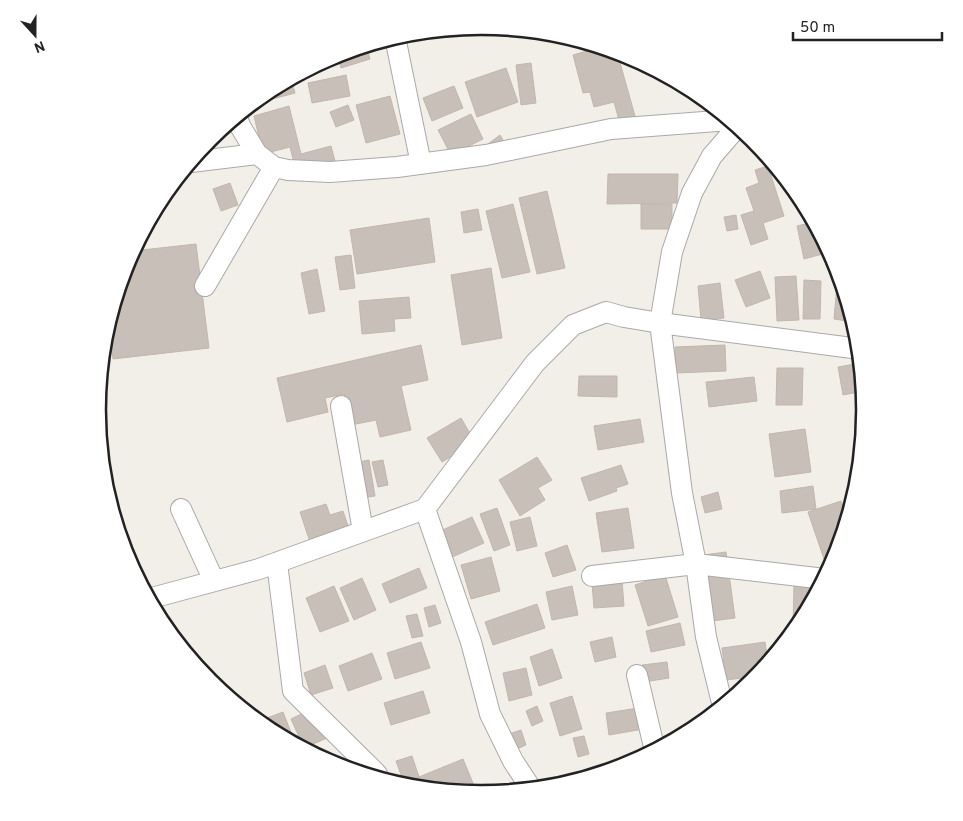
<svg xmlns="http://www.w3.org/2000/svg" width="963" height="821" font-family="Overpass,sans-serif">
<style>
.building{fill:#c7bfb8;stroke:#c4b6ab}
.lines{fill:none;stroke-linecap:round;stroke-linejoin:round}
.minor-casing{stroke:#a9a9a9;stroke-width:22}
.minor{stroke:#fff;stroke-width:20}
.rim{fill:none;stroke:#222;stroke-width:2.5}
</style>
<rect width="100%" height="100%" fill="#f2efe9"/>
<path class="building" d="M 366,46 L 370,59 L 341,68 L 337,55 Z
M 601,47 L 617,52 L 635,116 L 619,120 L 614,102 L 594,107 L 590,92 L 583,93 L 573,55 Z
M 531,63 L 536,103 L 521,105 L 516,65 Z
M 506,68 L 518,102 L 477,117 L 465,82 Z
M 346,75 L 350,96 L 312,103 L 308,83 Z
M 291,79 L 295,93 L 265,101 L 263,95 Z
M 454,86 L 463,108 L 432,121 L 423,98 Z
M 390,96 L 400,134 L 366,143 L 356,105 Z
M 702,96 L 720,112 L 708,116 Z
M 348,105 L 354,120 L 336,127 L 330,112 Z
M 289,106 L 301,154 L 331,146 L 336,165 L 297,175 L 290,147 L 263,154 L 254,116 Z
M 471,114 L 483,139 L 451,155 L 438,130 Z
M 500,135 L 506,145 L 494,153 L 488,144 Z
M 768,166 L 784,216 L 763,223 L 768,239 L 751,245 L 741,215 L 754,211 L 746,188 L 759,183 L 755,170 Z
M 608,174 L 678,174 L 677,203 L 607,204 Z
M 230,183 L 238,205 L 221,211 L 213,189 Z
M 795,190 L 801,197 L 803,200 L 798,202 Z
M 547,191 L 565,268 L 537,274 L 519,198 Z
M 513,204 L 530,272 L 502,278 L 486,211 Z
M 641,204 L 672,204 L 672,229 L 641,229 Z
M 478,209 L 482,230 L 464,233 L 461,212 Z
M 736,215 L 738,229 L 727,231 L 724,217 Z
M 429,218 L 435,262 L 357,274 L 350,230 Z
M 814,222 L 830,252 L 804,259 L 797,226 Z
M 196,244 L 209,348 L 113,359 L 109,322 L 127,263 L 133,251 Z
M 351,255 L 355,288 L 340,290 L 335,257 Z
M 491,268 L 502,338 L 462,345 L 451,275 Z
M 317,269 L 325,311 L 309,314 L 301,273 Z
M 760,271 L 770,298 L 746,307 L 735,280 Z
M 796,276 L 799,320 L 777,321 L 775,277 Z
M 804,280 L 821,281 L 820,319 L 803,319 Z
M 720,283 L 724,318 L 701,320 L 698,286 Z
M 837,285 L 843,286 L 854,322 L 834,319 Z
M 409,297 L 411,318 L 394,319 L 395,331 L 362,334 L 359,301 Z
M 421,345 L 428,380 L 401,386 L 411,430 L 380,437 L 376,420 L 351,425 L 344,394 L 325,398 L 328,412 L 287,422 L 277,378 Z
M 725,345 L 726,371 L 676,373 L 675,347 Z
M 861,363 L 864,391 L 843,395 L 838,367 Z
M 777,368 L 803,368 L 802,405 L 776,405 Z
M 579,376 L 617,376 L 617,397 L 578,396 Z
M 754,377 L 757,401 L 709,407 L 706,382 Z
M 461,418 L 475,442 L 442,462 L 427,438 Z
M 640,419 L 644,442 L 598,450 L 594,426 Z
M 805,429 L 811,472 L 775,477 L 769,434 Z
M 537,457 L 552,480 L 538,488 L 545,500 L 520,516 L 499,480 Z
M 369,460 L 375,496 L 350,500 L 343,465 Z
M 383,460 L 388,485 L 378,487 L 372,462 Z
M 621,465 L 628,484 L 616,488 L 617,491 L 589,501 L 581,478 Z
M 813,486 L 816,509 L 782,513 L 780,491 Z
M 718,492 L 722,509 L 705,513 L 701,497 Z
M 841,501 L 848,520 L 837,554 L 824,559 L 808,512 Z
M 326,504 L 330,515 L 343,511 L 349,529 L 310,542 L 300,512 Z
M 497,508 L 510,545 L 494,551 L 480,514 Z
M 628,508 L 634,548 L 602,552 L 596,513 Z
M 472,517 L 484,543 L 450,558 L 438,532 Z
M 530,517 L 537,546 L 517,551 L 510,522 Z
M 567,545 L 576,570 L 553,577 L 545,553 Z
M 726,552 L 735,618 L 705,622 L 696,556 Z
M 491,557 L 500,591 L 471,599 L 461,565 Z
M 419,568 L 427,588 L 390,603 L 382,584 Z
M 665,575 L 678,617 L 648,626 L 635,585 Z
M 362,578 L 376,610 L 354,620 L 340,588 Z
M 622,581 L 624,606 L 594,608 L 592,583 Z
M 794,585 L 818,585 L 817,593 L 799,626 L 793,626 Z
M 334,586 L 349,621 L 320,632 L 306,598 Z
M 572,586 L 578,615 L 552,620 L 546,592 Z
M 537,604 L 545,628 L 493,645 L 485,622 Z
M 435,605 L 441,623 L 429,627 L 424,608 Z
M 417,614 L 423,636 L 412,638 L 406,616 Z
M 680,623 L 685,645 L 651,652 L 646,631 Z
M 612,637 L 616,657 L 595,662 L 590,642 Z
M 421,642 L 430,668 L 395,679 L 387,653 Z
M 765,642 L 768,664 L 758,676 L 726,680 L 722,648 Z
M 552,649 L 562,678 L 539,686 L 530,657 Z
M 372,653 L 382,679 L 348,691 L 339,666 Z
M 667,662 L 669,678 L 644,682 L 642,665 Z
M 325,665 L 333,688 L 311,695 L 304,673 Z
M 526,668 L 532,695 L 509,701 L 503,673 Z
M 423,691 L 430,713 L 391,725 L 384,703 Z
M 572,696 L 582,729 L 560,736 L 550,703 Z
M 537,706 L 543,721 L 532,726 L 526,711 Z
M 651,706 L 655,727 L 609,735 L 606,713 Z
M 314,708 L 327,738 L 304,748 L 291,719 Z
M 283,712 L 296,745 L 268,730 L 259,721 Z
M 521,730 L 526,745 L 512,751 L 506,735 Z
M 584,736 L 589,754 L 578,757 L 573,738 Z
M 412,756 L 419,777 L 404,783 L 396,761 Z
M 463,759 L 475,788 L 463,793 L 418,788 L 414,779 Z"/>
<g class="lines">
<g class="minor-casing">
<path id="minor" d="M 395,37 L 421,164
M 237,117 L 240,126 L 257,154 L 274,167 L 288,170 L 330,172 L 397,167 L 486,155 L 611,129 L 730,120
M 191,162 L 257,154
M 205,286 L 274,167
M 341,406 L 363,531
M 181,509 L 214,581
M 277,563 L 293,691 L 377,774
M 592,576 L 696,564 L 825,579
M 148,599 L 259,569 L 425,509
M 637,675 L 655,751
M 723,707 L 706,637 L 696,564 L 682,493 L 660,323 L 672,252 L 692,193 L 712,156 L 738,126
M 532,790 L 513,761 L 490,714 L 471,642 L 425,509 L 535,363 L 573,325 L 606,312 L 624,317 L 660,323 L 860,349"/>
</g>
<use href="#minor" class="minor"/>
</g>
<path d="M0 0H963V821H0ZM106 410a375 375 0 1 1 750 0a375 375 0 1 1-750 0Z" fill="#fff" fill-rule="evenodd"/>
<path class="rim" d="M106 410a375 375 0 1 1 750 0a375 375 0 1 1-750 0Z"/>
<g transform="translate(35 35) rotate(159)" stroke="#ffffff" stroke-width="4" paint-order="stroke">
<path d="M0-4L9 19L0 12L-9 19Z" fill="#222222"/>
<text y="-8" font-size="14" font-weight="bold" text-anchor="middle" fill="#222222">N</text>
</g>
<path d="M793 32v8h149v-8" fill="none" stroke="#222222" stroke-width="2.5"/>
<text x="800" y="32" font-size="15" fill="#222222" stroke="#ffffff" stroke-width="4" paint-order="stroke">50 m</text>
</svg>
